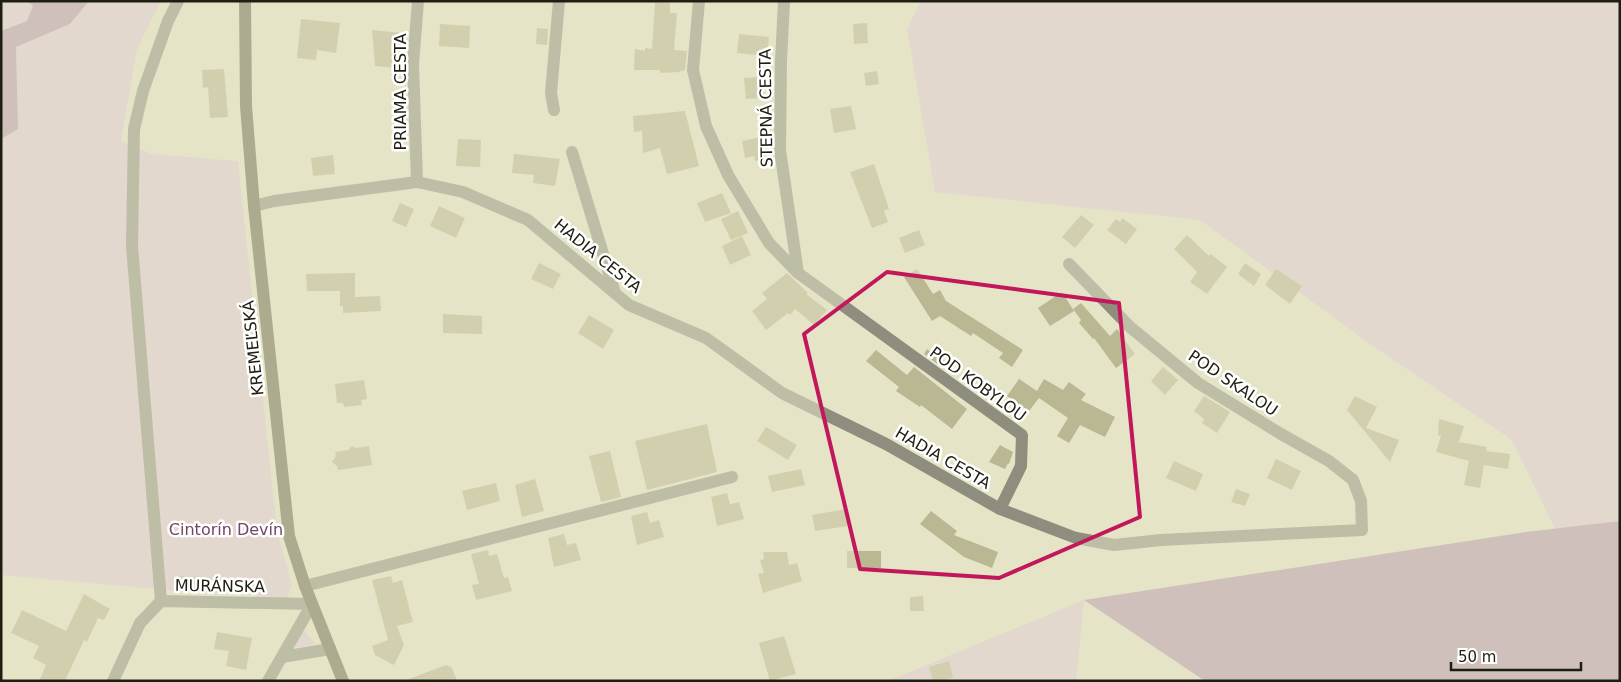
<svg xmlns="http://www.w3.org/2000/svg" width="1621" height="682" font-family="'DejaVu Sans',sans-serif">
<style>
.green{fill:#ddc9d8}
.forest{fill:#b495ad}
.building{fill:#bab793}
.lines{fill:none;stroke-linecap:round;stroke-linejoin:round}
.street{stroke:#8f8e7e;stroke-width:12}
.secondary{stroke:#67664f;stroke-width:12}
.marked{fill:none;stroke:#c2185b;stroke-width:4;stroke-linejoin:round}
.labels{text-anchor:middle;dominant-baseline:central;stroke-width:5;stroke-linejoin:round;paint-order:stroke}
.street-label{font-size:16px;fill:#1e1e13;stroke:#fff}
.park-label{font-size:16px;fill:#724569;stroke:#fff}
</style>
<rect width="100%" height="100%" fill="#e6e4c7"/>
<path class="green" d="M 1,1 L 28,1 L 34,5 L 27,21 L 1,31 Z
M 89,1 L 161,1 L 137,49 L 121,141 L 152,154 L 238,161 L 277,532 L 292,585 L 287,598 L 210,592 L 210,577 L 178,576 L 178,591 L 1,575 L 1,139 L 18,129 L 16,47 L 70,24 Z
M 921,1 L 1620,1 L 1620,521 L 1555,529 L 1512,440 L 1370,344 L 1200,220 L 935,192 L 907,29 Z
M 1084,600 L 1076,681 L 888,681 Z
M 304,630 L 315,644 L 295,648 L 300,633 Z"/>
<path class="forest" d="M 28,1 L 89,1 L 70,24 L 16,47 L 18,129 L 1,139 L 1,31 L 27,21 L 33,6 Z
M 1620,521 L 1620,681 L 1205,681 L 1084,600 L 1526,532 Z"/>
<path class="building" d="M 655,2 L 670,3 L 670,13 L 677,13 L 674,50 L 687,51 L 685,70 L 679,72 L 660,73 L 660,70 L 634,70 L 635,49 L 645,51 L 645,48 L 652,49 Z
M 301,19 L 340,23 L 336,53 L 317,50 L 316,60 L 297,58 Z
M 867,23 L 868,43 L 854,44 L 853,24 Z
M 440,24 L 470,26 L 469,48 L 439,46 Z
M 537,28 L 548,29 L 547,45 L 536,44 Z
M 372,30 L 403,33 L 401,61 L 397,63 L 396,68 L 375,66 Z
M 739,34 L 769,37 L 767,56 L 737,53 Z
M 224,69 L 228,117 L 210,118 L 208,87 L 203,88 L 202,70 Z
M 877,71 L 879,84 L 866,86 L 864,73 Z
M 763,77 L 764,98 L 746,99 L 744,78 Z
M 851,106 L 856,129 L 834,133 L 830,109 Z
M 685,111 L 699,166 L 667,174 L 660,148 L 643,153 L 642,131 L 634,132 L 633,116 Z
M 766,136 L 771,158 L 755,161 L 754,156 L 745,158 L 742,141 Z
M 458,139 L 481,140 L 480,167 L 456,166 Z
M 514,154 L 560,159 L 555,186 L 533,183 L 534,175 L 512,173 Z
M 333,155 L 335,174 L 313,176 L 311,158 Z
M 874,164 L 889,209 L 884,211 L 888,222 L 872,228 L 850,172 Z
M 722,193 L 731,213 L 705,222 L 697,203 Z
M 400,203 L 414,209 L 406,227 L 392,221 Z
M 439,206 L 465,218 L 456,238 L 430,226 Z
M 738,211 L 748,233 L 731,240 L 721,219 Z
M 1081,215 L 1094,225 L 1075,248 L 1062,237 Z
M 1122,218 L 1137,229 L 1126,244 L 1107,230 L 1116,219 L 1120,222 Z
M 919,230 L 925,245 L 905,253 L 899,238 Z
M 1187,235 L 1209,256 L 1211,254 L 1227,267 L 1207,294 L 1190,282 L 1197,272 L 1174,249 Z
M 742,236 L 751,255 L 730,265 L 722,246 Z
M 539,263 L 561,274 L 553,289 L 531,279 Z
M 1245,263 L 1261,274 L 1254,286 L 1238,274 Z
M 917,269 L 933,294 L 940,290 L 946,301 L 1023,350 L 1012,367 L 999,358 L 1003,353 L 973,333 L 971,336 L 940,316 L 932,321 L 904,277 Z
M 1276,269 L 1302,286 L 1290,304 L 1265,285 Z
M 355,273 L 355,297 L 380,296 L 381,311 L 343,313 L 343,306 L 340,306 L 340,291 L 307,291 L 306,274 Z
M 787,273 L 808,293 L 806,294 L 827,310 L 814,325 L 795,309 L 790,315 L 788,313 L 766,330 L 752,311 L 767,299 L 762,293 Z
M 1062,292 L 1074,311 L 1050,326 L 1038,308 Z
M 1081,303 L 1110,336 L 1117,329 L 1135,354 L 1116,368 L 1094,338 L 1093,339 L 1079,323 L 1081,320 L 1073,309 Z
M 443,314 L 482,316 L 482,334 L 443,333 Z
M 589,315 L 614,330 L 603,349 L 578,333 Z
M 927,349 L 947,363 L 943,368 L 924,354 Z
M 876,350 L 907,375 L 914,367 L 967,409 L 952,429 L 921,405 L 920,407 L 896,391 L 899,387 L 866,361 Z
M 1163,367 L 1178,380 L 1165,395 L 1151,381 Z
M 1019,379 L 1037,391 L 1044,379 L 1063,390 L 1069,382 L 1086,394 L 1081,400 L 1115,417 L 1105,437 L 1080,425 L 1069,443 L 1057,436 L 1068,418 L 1039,398 L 1029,411 L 1007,396 Z
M 364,380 L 367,399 L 361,400 L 362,405 L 344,407 L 343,403 L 337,403 L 335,384 Z
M 1204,396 L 1230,412 L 1217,433 L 1202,423 L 1204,419 L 1194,411 Z
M 1355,396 L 1377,407 L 1366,428 L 1399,440 L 1390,462 L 1347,410 Z
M 1439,419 L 1464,426 L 1459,442 L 1487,447 L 1486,451 L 1510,454 L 1508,469 L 1484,465 L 1480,488 L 1464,485 L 1469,461 L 1436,452 L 1441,436 L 1438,435 Z
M 707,424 L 717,472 L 647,490 L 635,441 Z
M 766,427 L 797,445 L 788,460 L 757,441 Z
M 1000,445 L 1013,452 L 1009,464 L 1008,463 L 1005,469 L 989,462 Z
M 352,446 L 356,448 L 369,446 L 372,465 L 338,470 L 337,466 L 332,462 L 336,456 L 335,452 L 348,450 Z
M 610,451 L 621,497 L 601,502 L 589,456 Z
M 1276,459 L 1301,471 L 1292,490 L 1267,478 Z
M 1174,461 L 1203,474 L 1196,491 L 1166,478 Z
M 801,469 L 805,485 L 772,492 L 768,476 Z
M 535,479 L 544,511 L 522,517 L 515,485 Z
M 496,483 L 500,501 L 467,510 L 462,491 Z
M 1236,489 L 1250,494 L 1245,506 L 1231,502 Z
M 727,493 L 730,504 L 739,502 L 744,519 L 717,526 L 711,497 Z
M 846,509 L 848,526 L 815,531 L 812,515 Z
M 931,511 L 957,531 L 954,535 L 998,552 L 992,568 L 964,557 L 920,524 Z
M 647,512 L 650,523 L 659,520 L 664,537 L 637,545 L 631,516 Z
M 564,534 L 567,545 L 576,543 L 581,560 L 554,567 L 548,538 Z
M 488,550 L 489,556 L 497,554 L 504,578 L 508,577 L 512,591 L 476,600 L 472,585 L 479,584 L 471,554 Z
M 847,551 L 881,551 L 881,568 L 847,568 Z
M 763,552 L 787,552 L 789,565 L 797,563 L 802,581 L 763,593 L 758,574 L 764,573 L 760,560 L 764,559 Z
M 178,576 L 210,577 L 210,592 L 178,591 Z
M 391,576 L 393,583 L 402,580 L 413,622 L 397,626 L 404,645 L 394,665 L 375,655 L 372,646 L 388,640 L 372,580 Z
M 84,594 L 110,609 L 104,620 L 98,618 L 87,642 L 84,640 L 65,681 L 39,681 L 46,665 L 33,658 L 39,646 L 11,633 L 22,610 L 66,631 Z
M 923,596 L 924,611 L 910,611 L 910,597 Z
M 217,632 L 252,638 L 246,670 L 226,666 L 229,651 L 214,649 Z
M 784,636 L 796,674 L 770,681 L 759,643 Z
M 949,661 L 953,677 L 941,681 L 933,681 L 929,667 Z
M 446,665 L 452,668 L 457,681 L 409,681 L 409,679 Z"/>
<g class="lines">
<path class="street" d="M 699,1 L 693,70 L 706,126 L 728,175 L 769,243 L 798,273 L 1022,435 L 1021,466 L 1000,509
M 784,1 L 781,61 L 780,150 L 798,273
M 554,110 L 551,93 L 559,1
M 572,152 L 615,293
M 417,182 L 413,64 L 418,1
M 254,206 L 274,201 L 417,182 L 463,192 L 528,220 L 629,305 L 706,338 L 782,393 L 886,444 L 1000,509 L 1076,538 L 1114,545 L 1161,540 L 1362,530 L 1361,501 L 1353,480 L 1329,461 L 1281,434 L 1198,383 L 1130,327 L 1069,264
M 305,586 L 732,477
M 161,601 L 132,246 L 134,129 L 143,91 L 168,21 L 178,1
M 282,657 L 330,649
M 113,681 L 140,623 L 161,601 L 312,604 L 268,681"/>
<path class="secondary" d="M 245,1 L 246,106 L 254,206 L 289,536 L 305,586 L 343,681"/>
</g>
<path d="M0 0H1621V682H0ZM 887,272 L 1119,303 L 1140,517 L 999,578 L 860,569 L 804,334 Z" fill="#e6e4c7" fill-opacity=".55" fill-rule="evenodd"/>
<path class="marked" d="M 887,272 L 1119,303 L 1140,517 L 999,578 L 860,569 L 804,334 Z"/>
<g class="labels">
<g class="street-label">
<text transform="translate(400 92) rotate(-90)">PRIAMA CESTA</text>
<text transform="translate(766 108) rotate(-91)">STEPNÁ CESTA</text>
<text transform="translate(598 256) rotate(39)">HADIA CESTA</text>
<text transform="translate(253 348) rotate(-96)">KREMEĽSKÁ</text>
<text transform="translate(1233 383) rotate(34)">POD SKALOU</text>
<text transform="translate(978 384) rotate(36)">POD KOBYLOU</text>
<text transform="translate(943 458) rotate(30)">HADIA CESTA</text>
<text transform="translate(220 586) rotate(1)">MURÁNSKA</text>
</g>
<g class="park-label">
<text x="226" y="529">Cintorín Devín</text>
</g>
</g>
<rect width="1621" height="682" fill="none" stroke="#1e1e13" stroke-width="5"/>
<path d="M1451 662v8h130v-8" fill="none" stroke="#1e1e13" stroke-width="2.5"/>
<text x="1458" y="662" font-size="15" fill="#1e1e13" stroke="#ffffff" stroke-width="4" paint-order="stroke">50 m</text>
</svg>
